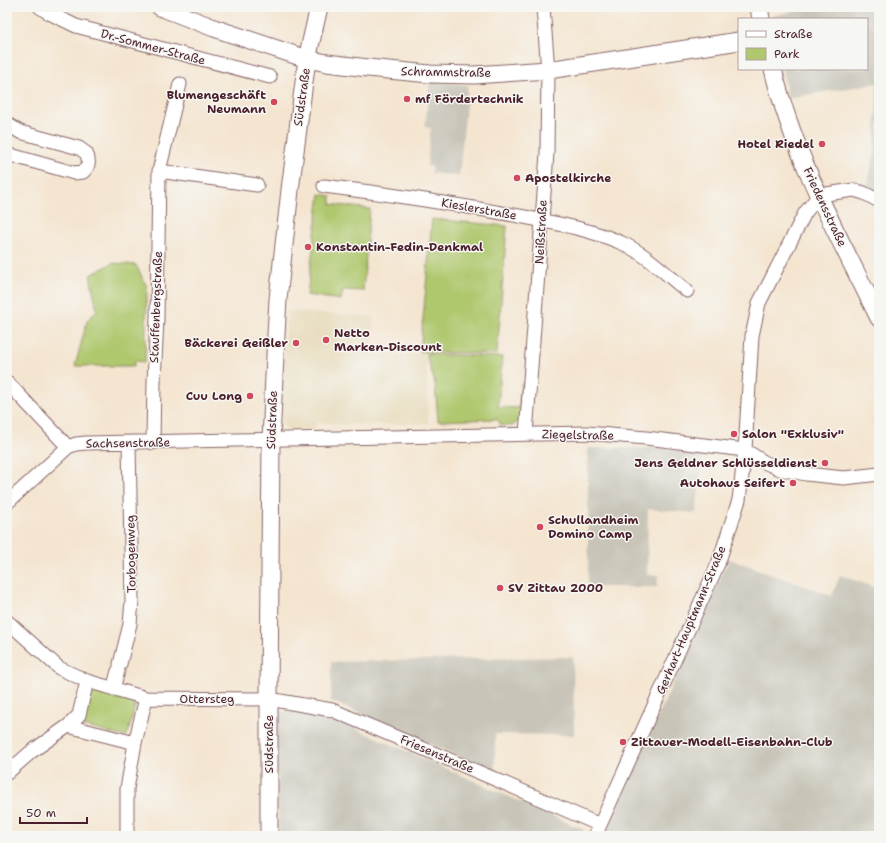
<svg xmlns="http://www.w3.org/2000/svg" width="886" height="843" font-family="'Shantell Sans',sans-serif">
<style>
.built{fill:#e7daba}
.industrial{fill:#c8c4b8}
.green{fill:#afc76d;stroke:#7c734c}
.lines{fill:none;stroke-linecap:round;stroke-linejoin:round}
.minor-casing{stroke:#866465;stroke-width:15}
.major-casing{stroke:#866465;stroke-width:19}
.minor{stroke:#fff;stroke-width:13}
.major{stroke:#fff;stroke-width:17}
.poi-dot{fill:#d1495b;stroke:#f6f6f2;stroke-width:1.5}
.labels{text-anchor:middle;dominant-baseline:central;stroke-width:3;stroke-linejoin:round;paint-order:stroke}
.street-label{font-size:12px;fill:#4a1f2b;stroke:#f6f6f2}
.poi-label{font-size:12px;font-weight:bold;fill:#4a1f2b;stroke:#f6f6f2;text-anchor:start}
</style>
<rect width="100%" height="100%" fill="#f6f6f2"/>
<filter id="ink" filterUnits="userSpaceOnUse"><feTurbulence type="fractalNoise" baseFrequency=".025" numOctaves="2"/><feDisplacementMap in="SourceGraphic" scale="8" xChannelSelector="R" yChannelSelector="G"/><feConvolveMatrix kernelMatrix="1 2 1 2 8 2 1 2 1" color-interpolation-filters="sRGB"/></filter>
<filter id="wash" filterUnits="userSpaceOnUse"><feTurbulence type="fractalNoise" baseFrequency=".012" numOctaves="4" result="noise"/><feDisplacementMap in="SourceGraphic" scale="16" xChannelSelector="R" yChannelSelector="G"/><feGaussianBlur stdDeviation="0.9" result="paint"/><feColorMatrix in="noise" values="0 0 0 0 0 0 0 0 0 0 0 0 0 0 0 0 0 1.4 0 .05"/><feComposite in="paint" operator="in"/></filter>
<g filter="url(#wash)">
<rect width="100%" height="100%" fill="#f4e5d0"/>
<path class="built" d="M 287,311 L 374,317 L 372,354 L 426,354 L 428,424 L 341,424 L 316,422 L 314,430 L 287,429 L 283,425 L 281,412 Z"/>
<path class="industrial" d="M 814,7 L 879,7 L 879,199 L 866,192 L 875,151 L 877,83 L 788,98 L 782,69 L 867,69 L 867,19 L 772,19 L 771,16 Z
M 430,81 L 468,85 L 459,176 L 431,173 L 432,166 L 427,166 L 431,128 L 425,127 Z
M 588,448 L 656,448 L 703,453 L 696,513 L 648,509 L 647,575 L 658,575 L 657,587 L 588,587 Z
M 729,559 L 832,596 L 840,575 L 879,589 L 879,836 L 604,836 Z
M 573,657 L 574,735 L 495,734 L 495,772 L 331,701 L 331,662 Z
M 290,711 L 334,719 L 582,829 L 584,832 L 583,836 L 279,836 L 276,713 Z"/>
<path class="green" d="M 320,194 L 331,196 L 331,204 L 370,209 L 363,291 L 343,290 L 341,300 L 307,295 Z
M 432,219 L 507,226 L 497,354 L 420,352 Z
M 113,263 L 136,265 L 147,287 L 145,362 L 134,361 L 134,366 L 75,366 L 87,321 L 97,310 L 90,275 Z
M 426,354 L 502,357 L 498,407 L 519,408 L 521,384 L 526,384 L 524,416 L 518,422 L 512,426 L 501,425 L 497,419 L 438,421 L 435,383 Z
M 89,688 L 135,699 L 136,702 L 128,733 L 126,737 L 82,726 L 80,722 Z"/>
</g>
<g filter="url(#ink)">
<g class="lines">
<g class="minor-casing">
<path id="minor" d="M 40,7 L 49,13 L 76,26 L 270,77
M 7,124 L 20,132 L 79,148 L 86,153 C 90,160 89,167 83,172 L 74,173 L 7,154
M 159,171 L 257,185
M 324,186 C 389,194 454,204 519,216 C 554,223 591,229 624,244 C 647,255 667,275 687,291
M 7,382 L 68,447
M 526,434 L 547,153 L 548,70 L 543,7
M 153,443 L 154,382 L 157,319 L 159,171 L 180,84
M 7,503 L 68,447 L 76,444 L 86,443 L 587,433 L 646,438 L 745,450 L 764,462 L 780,469 L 806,474 L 844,478 L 879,474
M 7,621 L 59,668 L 87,681 L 146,698 L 269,699 L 332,710 L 490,777 L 600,825
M 120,664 L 130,624 L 132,601 L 129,443
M 87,681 L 79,715 L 68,726 L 135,743 L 146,698
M 113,689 L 118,671
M 7,773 L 31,752 L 68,726
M 127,836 L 127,789 L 135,743
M 595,836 L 718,564 L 739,500 L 745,450 L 752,336 L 759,303 L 805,213 L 819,195 L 854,190 L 864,193 L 879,201"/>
</g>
<g class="major-casing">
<path id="major" d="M 160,7 L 214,28 L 307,59 L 327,63 L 368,68 L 430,74 L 474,75 L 548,70 L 739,41
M 759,7 L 761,19
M 773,69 C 794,157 839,237 879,318
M 269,836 L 269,699 L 271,440 L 276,335 L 278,299 L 290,190 L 307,59 L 319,7"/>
</g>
<use href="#minor" class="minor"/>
<use href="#major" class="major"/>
</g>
</g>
<g class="poi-dot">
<circle cx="407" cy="99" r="4"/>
<circle cx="274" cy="102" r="4"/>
<circle cx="822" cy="144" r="4"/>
<circle cx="517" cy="178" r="4"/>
<circle cx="308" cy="247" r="4"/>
<circle cx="326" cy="340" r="4"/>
<circle cx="296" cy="343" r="4"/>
<circle cx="250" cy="396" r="4"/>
<circle cx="734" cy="434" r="4"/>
<circle cx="825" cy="463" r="4"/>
<circle cx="793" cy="483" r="4"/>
<circle cx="540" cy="527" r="4"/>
<circle cx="500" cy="588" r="4"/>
<circle cx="623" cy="742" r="4"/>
</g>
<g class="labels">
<g class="street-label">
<text transform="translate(153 47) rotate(15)">Dr.-Sommer-Straße</text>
<text transform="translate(446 72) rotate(1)">Schrammstraße</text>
<text transform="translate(302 97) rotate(-82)">Südstraße</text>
<text transform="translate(825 207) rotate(65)">Friedensstraße</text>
<text transform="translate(479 209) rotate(10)">Kieslerstraße</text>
<text transform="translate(541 232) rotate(-87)">Neißstraße</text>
<text transform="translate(156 307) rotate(-88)">Stauffenbergstraße</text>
<text transform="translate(272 420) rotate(-88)">Südstraße</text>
<text transform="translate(578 435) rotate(1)">Ziegelstraße</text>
<text transform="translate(128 443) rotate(-1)">Sachsenstraße</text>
<text transform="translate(131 554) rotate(-91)">Torbogenweg</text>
<text transform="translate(691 620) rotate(-67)">Gerhart-Hauptmann-Straße</text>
<text x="207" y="699">Ottersteg</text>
<text transform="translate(269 744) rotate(-90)">Südstraße</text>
<text transform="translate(437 754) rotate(23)">Friesenstraße</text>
</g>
<g class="poi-label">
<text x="266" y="95" text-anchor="end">Blumengeschäft<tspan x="266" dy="14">Neumann</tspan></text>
<text x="415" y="99">mf Fördertechnik</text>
<text x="814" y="144" text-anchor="end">Hotel Riedel</text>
<text x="525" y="178">Apostelkirche</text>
<text x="316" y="247">Konstantin-Fedin-Denkmal</text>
<text x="334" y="333">Netto<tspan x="334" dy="14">Marken-Discount</tspan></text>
<text x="288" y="343" text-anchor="end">Bäckerei Geißler</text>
<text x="242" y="396" text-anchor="end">Cuu Long</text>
<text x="742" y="434">Salon "Exklusiv"</text>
<text x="817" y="463" text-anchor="end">Jens Geldner Schlüsseldienst</text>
<text x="785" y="483" text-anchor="end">Autohaus Seifert</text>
<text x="548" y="520">Schullandheim<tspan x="548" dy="14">Domino Camp</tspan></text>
<text x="508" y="588">SV Zittau 2000</text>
<text x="631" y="742">Zittauer-Modell-Eisenbahn-Club</text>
</g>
</g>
<rect width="886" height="843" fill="none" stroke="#f6f6f2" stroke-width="24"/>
<rect x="738" y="18" width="130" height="52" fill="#f6f6f2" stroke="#b1a0a2"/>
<rect x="746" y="31" width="20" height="6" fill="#ffffff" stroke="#b1a0a2"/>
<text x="774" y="38" font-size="12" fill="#4a1f2b">Straße</text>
<rect x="746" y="48" width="20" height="12" fill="#afc76d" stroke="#b1a0a2"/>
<text x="774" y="58" font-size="12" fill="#4a1f2b">Park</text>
<path d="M20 817v6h67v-6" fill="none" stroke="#4a1f2b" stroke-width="2"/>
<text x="26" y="817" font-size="12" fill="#4a1f2b" stroke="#f6f6f2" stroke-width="3" paint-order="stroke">50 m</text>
</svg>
